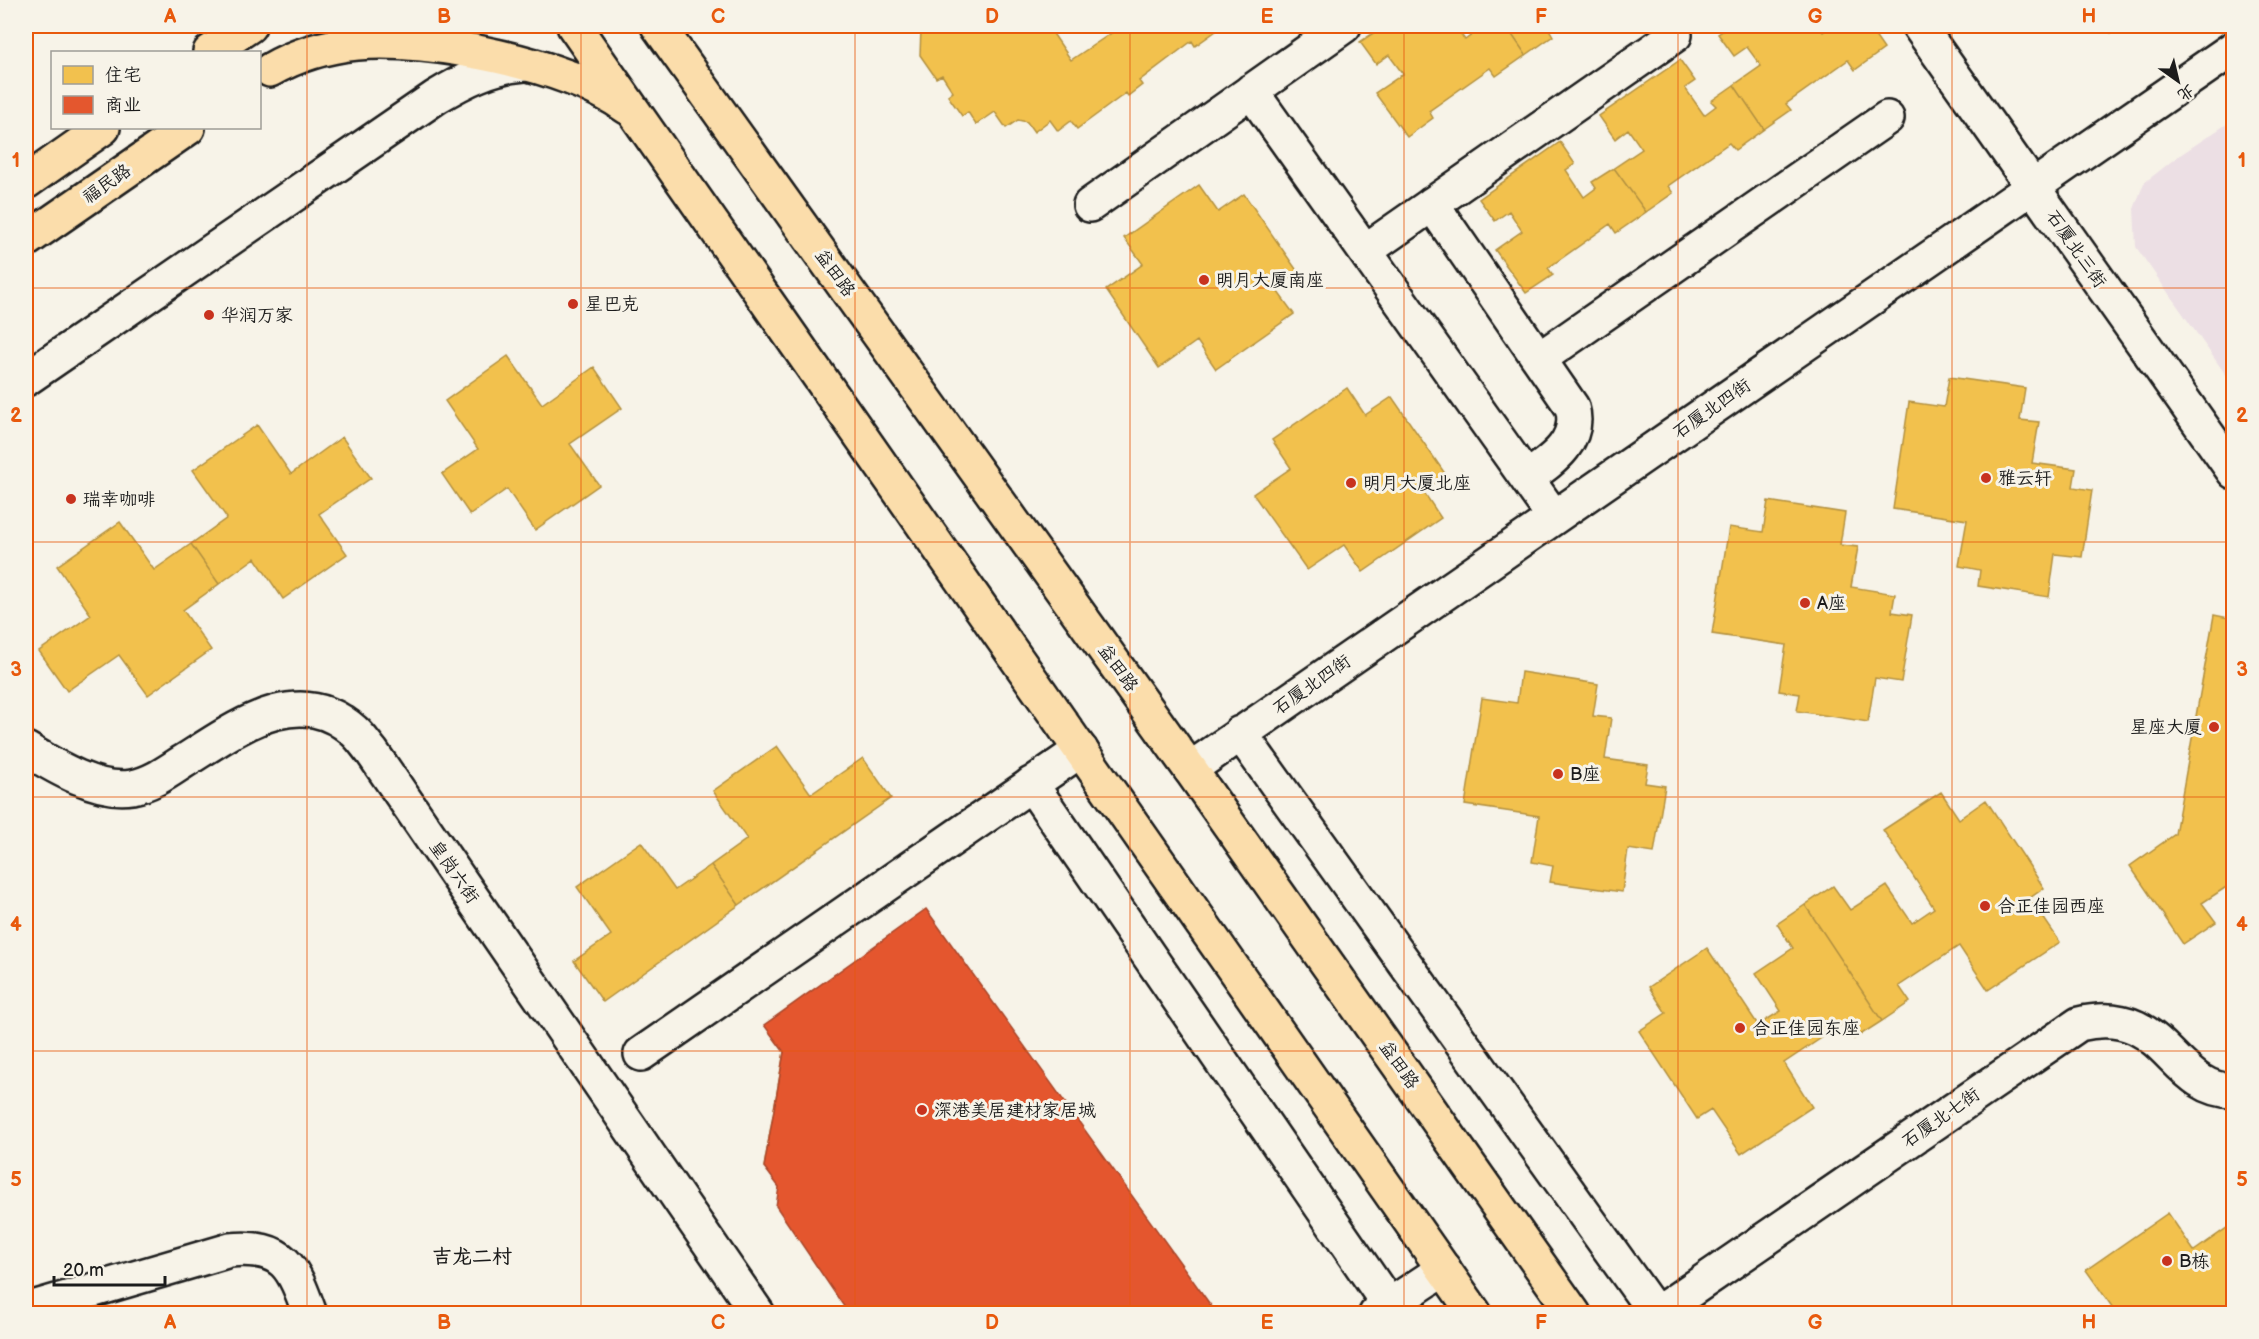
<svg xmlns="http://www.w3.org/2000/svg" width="2259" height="1339" font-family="'Balsamiq Sans','LXGW WenKai TC',sans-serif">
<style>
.built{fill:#ecdfe4}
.homes{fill:#f2c14e;stroke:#b2903f;stroke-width:1.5}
.shops{fill:#e4572e;stroke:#a84529;stroke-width:1.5}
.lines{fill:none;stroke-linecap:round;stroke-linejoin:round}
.minor-casing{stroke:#1c1c1c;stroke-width:38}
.major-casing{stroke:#1c1c1c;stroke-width:38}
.minor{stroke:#f7f3e8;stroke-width:33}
.major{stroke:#fbddab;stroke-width:33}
.grid{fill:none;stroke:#e8590c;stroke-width:1.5;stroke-opacity:0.55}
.poi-dot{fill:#c8321e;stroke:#f7f3e8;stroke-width:2}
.labels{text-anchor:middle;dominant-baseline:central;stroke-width:6;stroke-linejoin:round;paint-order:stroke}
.street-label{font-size:18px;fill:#1c1c1c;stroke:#f7f3e8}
.poi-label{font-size:18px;fill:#1c1c1c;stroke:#f7f3e8;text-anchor:start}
.neighbourhood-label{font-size:20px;font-weight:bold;fill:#1c1c1c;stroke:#f7f3e8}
.neatline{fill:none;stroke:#e8590c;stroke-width:2}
.grid-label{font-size:20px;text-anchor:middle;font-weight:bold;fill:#e8590c}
</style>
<rect width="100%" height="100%" fill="#f7f3e8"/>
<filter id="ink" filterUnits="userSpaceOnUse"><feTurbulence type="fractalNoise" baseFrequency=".0167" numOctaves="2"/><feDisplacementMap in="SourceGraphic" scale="12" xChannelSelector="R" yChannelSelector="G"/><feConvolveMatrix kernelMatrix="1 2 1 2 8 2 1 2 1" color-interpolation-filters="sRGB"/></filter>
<g filter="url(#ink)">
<path class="built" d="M 2233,120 L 2233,385 L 2136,247 L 2134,209 L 2144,183 L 2177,157 Z"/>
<path class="homes" d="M 926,26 L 1004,26 L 1052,32 L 1071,60 L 1122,26 L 1223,26 L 1195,46 L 1192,41 L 1139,81 L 1142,85 L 1128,96 L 1126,93 L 1077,129 L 1071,121 L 1058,131 L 1050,120 L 1034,132 L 1027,122 L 1018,120 L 1006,128 L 995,112 L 976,125 L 968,112 L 962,116 L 948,96 L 953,92 L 942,75 L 936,78 L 920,55 L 921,29 Z
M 1384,26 L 1455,26 L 1465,40 L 1477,31 L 1473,26 L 1506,26 L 1526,55 L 1496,76 L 1490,68 L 1429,111 L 1433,118 L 1407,137 L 1375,93 L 1403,74 L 1389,55 L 1376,64 L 1360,42 Z
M 1506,26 L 1554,26 L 1549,29 L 1553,36 L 1526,55 Z
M 1730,26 L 1819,26 L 1823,32 L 1832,26 L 1868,26 L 1884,49 L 1855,70 L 1848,60 L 1786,104 L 1791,110 L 1764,129 L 1734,85 L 1761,66 L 1747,47 L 1734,56 L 1718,34 Z
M 2106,26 L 2122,26 L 2111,33 Z
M 1680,60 L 1695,81 L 1685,88 L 1704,115 L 1716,106 L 1711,101 L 1734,85 L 1764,129 L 1735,150 L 1729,143 L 1668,186 L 1673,193 L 1646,212 L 1614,168 L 1642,149 L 1628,129 L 1615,139 L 1599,116 Z
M 1560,142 L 1575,164 L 1566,170 L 1584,197 L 1596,188 L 1592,182 L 1614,168 L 1646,212 L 1616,233 L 1610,224 L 1548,268 L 1553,275 L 1526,293 L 1495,250 L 1522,231 L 1509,211 L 1495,221 L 1479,199 Z
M 1199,185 L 1218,212 L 1244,194 L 1298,272 L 1275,288 L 1294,314 L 1216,369 L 1197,341 L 1159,368 L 1106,290 L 1143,264 L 1124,238 Z
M 508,356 L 542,404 L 594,367 L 622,408 L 570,444 L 599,485 L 535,530 L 507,489 L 470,515 L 442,474 L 478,449 L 445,401 Z
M 1949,377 L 2025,388 L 2020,420 L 2039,422 L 2032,463 L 2076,469 L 2073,487 L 2092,490 L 2082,557 L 2055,554 L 2049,597 L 1978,586 L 1980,570 L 1959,566 L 1967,520 L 1893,509 L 1909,402 L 1944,407 Z
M 1347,388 L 1365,415 L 1392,397 L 1446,475 L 1423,491 L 1441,518 L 1363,572 L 1344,545 L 1307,570 L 1253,494 L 1291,468 L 1272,440 Z
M 257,425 L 291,474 L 342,437 L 371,478 L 319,514 L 347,554 L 283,599 L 255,558 L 219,584 L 191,544 L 227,518 L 193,470 Z
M 1768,501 L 1845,513 L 1840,545 L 1858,547 L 1851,587 L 1895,594 L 1892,612 L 1912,615 L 1901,682 L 1875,678 L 1868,722 L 1797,711 L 1800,694 L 1779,691 L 1786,645 L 1712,634 L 1729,527 L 1763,532 Z
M 120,522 L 154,570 L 191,544 L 219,584 L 183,610 L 211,650 L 148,695 L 119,655 L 67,691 L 39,651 L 91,615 L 57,566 Z
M 2214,615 L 2234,619 L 2234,882 L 2202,903 L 2216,922 L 2183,944 L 2130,866 L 2175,834 Z
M 1521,672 L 1598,684 L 1593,716 L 1611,718 L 1605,759 L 1648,765 L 1645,783 L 1665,786 L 1654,853 L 1628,849 L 1622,892 L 1550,882 L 1553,866 L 1532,862 L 1539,816 L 1465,805 L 1482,698 L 1517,703 Z
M 777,746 L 811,794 L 863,758 L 891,798 L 739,905 L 711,865 L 747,839 L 713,791 Z
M 1941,792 L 1959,819 L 1986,800 L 2044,888 L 2030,898 L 2060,942 L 1988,990 L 1959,946 L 1899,986 L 1910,1002 L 1882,1021 L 1805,905 L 1833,886 L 1850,910 L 1887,886 L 1912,923 L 1934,908 L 1883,830 Z
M 641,842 L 675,890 L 711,865 L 739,905 L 603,1002 L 574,961 L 611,935 L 577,887 Z
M 1805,905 L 1882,1021 L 1854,1039 L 1844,1023 L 1784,1063 L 1812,1107 L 1741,1154 L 1711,1110 L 1697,1119 L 1639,1031 L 1666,1013 L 1649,987 L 1707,948 L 1758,1025 L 1781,1011 L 1756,973 L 1793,948 L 1777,924 Z
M 812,1027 L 938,1047 L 931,1086 L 949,1089 L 934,1182 L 900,1176 L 895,1206 L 782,1187 L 785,1171 L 764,1167 L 784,1052 L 807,1056 Z
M 2168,1213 L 2194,1251 L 2234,1223 L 2234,1314 L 2104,1314 L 2113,1308 L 2086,1270 Z
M 995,1282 L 1129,1301 L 1127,1314 L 966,1314 L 968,1298 L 992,1302 Z"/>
<path class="shops" d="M 926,909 L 1217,1314 L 849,1314 L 776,1206 L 779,1187 L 764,1167 L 784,1052 L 764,1025 Z"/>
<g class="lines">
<g class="minor-casing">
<path id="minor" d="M 1919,26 L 2234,472
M 1251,91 L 1554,517
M 1432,204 L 1572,407 C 1582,441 1551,461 1527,478
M 1090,205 L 1344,26
M 1365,251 L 1675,35
M 1539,359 L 1887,118
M 26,379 L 436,97 C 464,80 491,66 525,64
M 1240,733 L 1656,1314
M 26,749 C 54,766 98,793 132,787 C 150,784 166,773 181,763 C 233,731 297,679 354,731 C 361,737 366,745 372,752 L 758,1314
M 1190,769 L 2234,48
M 1031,784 L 1395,1314
M 641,1054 L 1081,750
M 26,1310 L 230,1250 C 285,1245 293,1267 310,1314
M 1376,1314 L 1444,1269
M 1656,1314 L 2079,1024 C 2167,1003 2169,1090 2234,1091"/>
</g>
<g class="major-casing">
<path id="major" d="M 574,26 L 1475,1314
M 658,26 L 1190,769 L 1574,1314
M 210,52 L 249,26
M 270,70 C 296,55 327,46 357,43 C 429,36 569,64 627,107
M 26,182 L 103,128
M 26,240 L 188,128"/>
</g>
<use href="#minor" class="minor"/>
<use href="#major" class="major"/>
</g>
</g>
<path class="grid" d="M 307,26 L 307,1314M 581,26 L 581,1314M 855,26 L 855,1314M 1130,26 L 1130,1314M 1404,26 L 1404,1314M 1678,26 L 1678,1314M 1952,26 L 1952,1314M 26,288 L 2234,288M 26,542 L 2234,542M 26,797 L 2234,797M 26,1051 L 2234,1051"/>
<g class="poi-dot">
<circle cx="1204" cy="280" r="6"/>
<circle cx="573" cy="304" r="6"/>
<circle cx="209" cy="315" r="6"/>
<circle cx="1986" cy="478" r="6"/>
<circle cx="1351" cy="483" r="6"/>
<circle cx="71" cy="499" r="6"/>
<circle cx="1805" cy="603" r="6"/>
<circle cx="2214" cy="727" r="6"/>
<circle cx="1558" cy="774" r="6"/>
<circle cx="1985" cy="906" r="6"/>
<circle cx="1740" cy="1028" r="6"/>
<circle cx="922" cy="1110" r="6"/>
<circle cx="2167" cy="1261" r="6"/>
</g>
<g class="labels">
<g class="street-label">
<text transform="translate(107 184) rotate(-35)">福民路</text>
<text transform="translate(2076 249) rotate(55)">石厦北三街</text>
<text transform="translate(835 273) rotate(54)">益田路</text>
<text transform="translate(1712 409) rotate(-35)">石厦北四街</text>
<text transform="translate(1118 668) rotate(54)">益田路</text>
<text transform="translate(1312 685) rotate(-35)">石厦北四街</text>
<text transform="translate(454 872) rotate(55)">皇岗六街</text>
<text transform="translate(1399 1065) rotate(55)">益田路</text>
<text transform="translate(1941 1118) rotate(-35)">石厦北七街</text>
</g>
<g class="poi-label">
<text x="1216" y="280">明月大厦南座</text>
<text x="585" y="304">星巴克</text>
<text x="221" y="315">华润万家</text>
<text x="1998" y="478">雅云轩</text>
<text x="1363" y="483">明月大厦北座</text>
<text x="83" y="499">瑞幸咖啡</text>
<text x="1817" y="603">A座</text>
<text x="2202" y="727" text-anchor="end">星座大厦</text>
<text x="1570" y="774">B座</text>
<text x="1997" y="906">合正佳园西座</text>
<text x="1752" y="1028">合正佳园东座</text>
<text x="934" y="1110">深港美居建材家居城</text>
<text x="2179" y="1261">B栋</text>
</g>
<g class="neighbourhood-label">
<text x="472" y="1257">吉龙二村</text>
</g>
</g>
<rect width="2259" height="1339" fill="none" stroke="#f7f3e8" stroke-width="66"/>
<rect x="51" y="51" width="210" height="78" fill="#f7f3e8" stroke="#9f9d96" stroke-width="1.5"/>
<rect x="63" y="66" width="30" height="18" fill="#f2c14e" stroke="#9f9d96" stroke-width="1.5"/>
<text x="105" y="81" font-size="18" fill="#1c1c1c">住宅</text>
<rect x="63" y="96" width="30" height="18" fill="#e4572e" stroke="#9f9d96" stroke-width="1.5"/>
<text x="105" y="111" font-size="18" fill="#1c1c1c">商业</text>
<g transform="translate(2178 81) rotate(146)" stroke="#f7f3e8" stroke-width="4.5" paint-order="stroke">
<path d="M0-4.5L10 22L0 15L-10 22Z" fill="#1c1c1c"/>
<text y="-9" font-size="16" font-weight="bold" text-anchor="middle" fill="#1c1c1c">北</text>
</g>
<path d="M54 1276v9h111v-9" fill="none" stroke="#1c1c1c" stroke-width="3"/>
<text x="63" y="1276" font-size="18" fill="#1c1c1c" stroke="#f7f3e8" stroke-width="4.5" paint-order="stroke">20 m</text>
<rect x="33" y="33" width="2193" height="1273" class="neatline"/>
<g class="grid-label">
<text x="170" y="23">A</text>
<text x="444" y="23">B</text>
<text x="718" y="23">C</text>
<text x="992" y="23">D</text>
<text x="1267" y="23">E</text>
<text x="1541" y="23">F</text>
<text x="1815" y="23">G</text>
<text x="2089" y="23">H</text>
<text x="16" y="167">1</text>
<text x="2242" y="167">1</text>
<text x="16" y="422">2</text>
<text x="2242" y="422">2</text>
<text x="16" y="676">3</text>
<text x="2242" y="676">3</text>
<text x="16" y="931">4</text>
<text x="2242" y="931">4</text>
<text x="16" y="1186">5</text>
<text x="2242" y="1186">5</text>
<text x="170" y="1329">A</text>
<text x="444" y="1329">B</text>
<text x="718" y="1329">C</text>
<text x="992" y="1329">D</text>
<text x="1267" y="1329">E</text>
<text x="1541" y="1329">F</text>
<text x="1815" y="1329">G</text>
<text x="2089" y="1329">H</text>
</g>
</svg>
